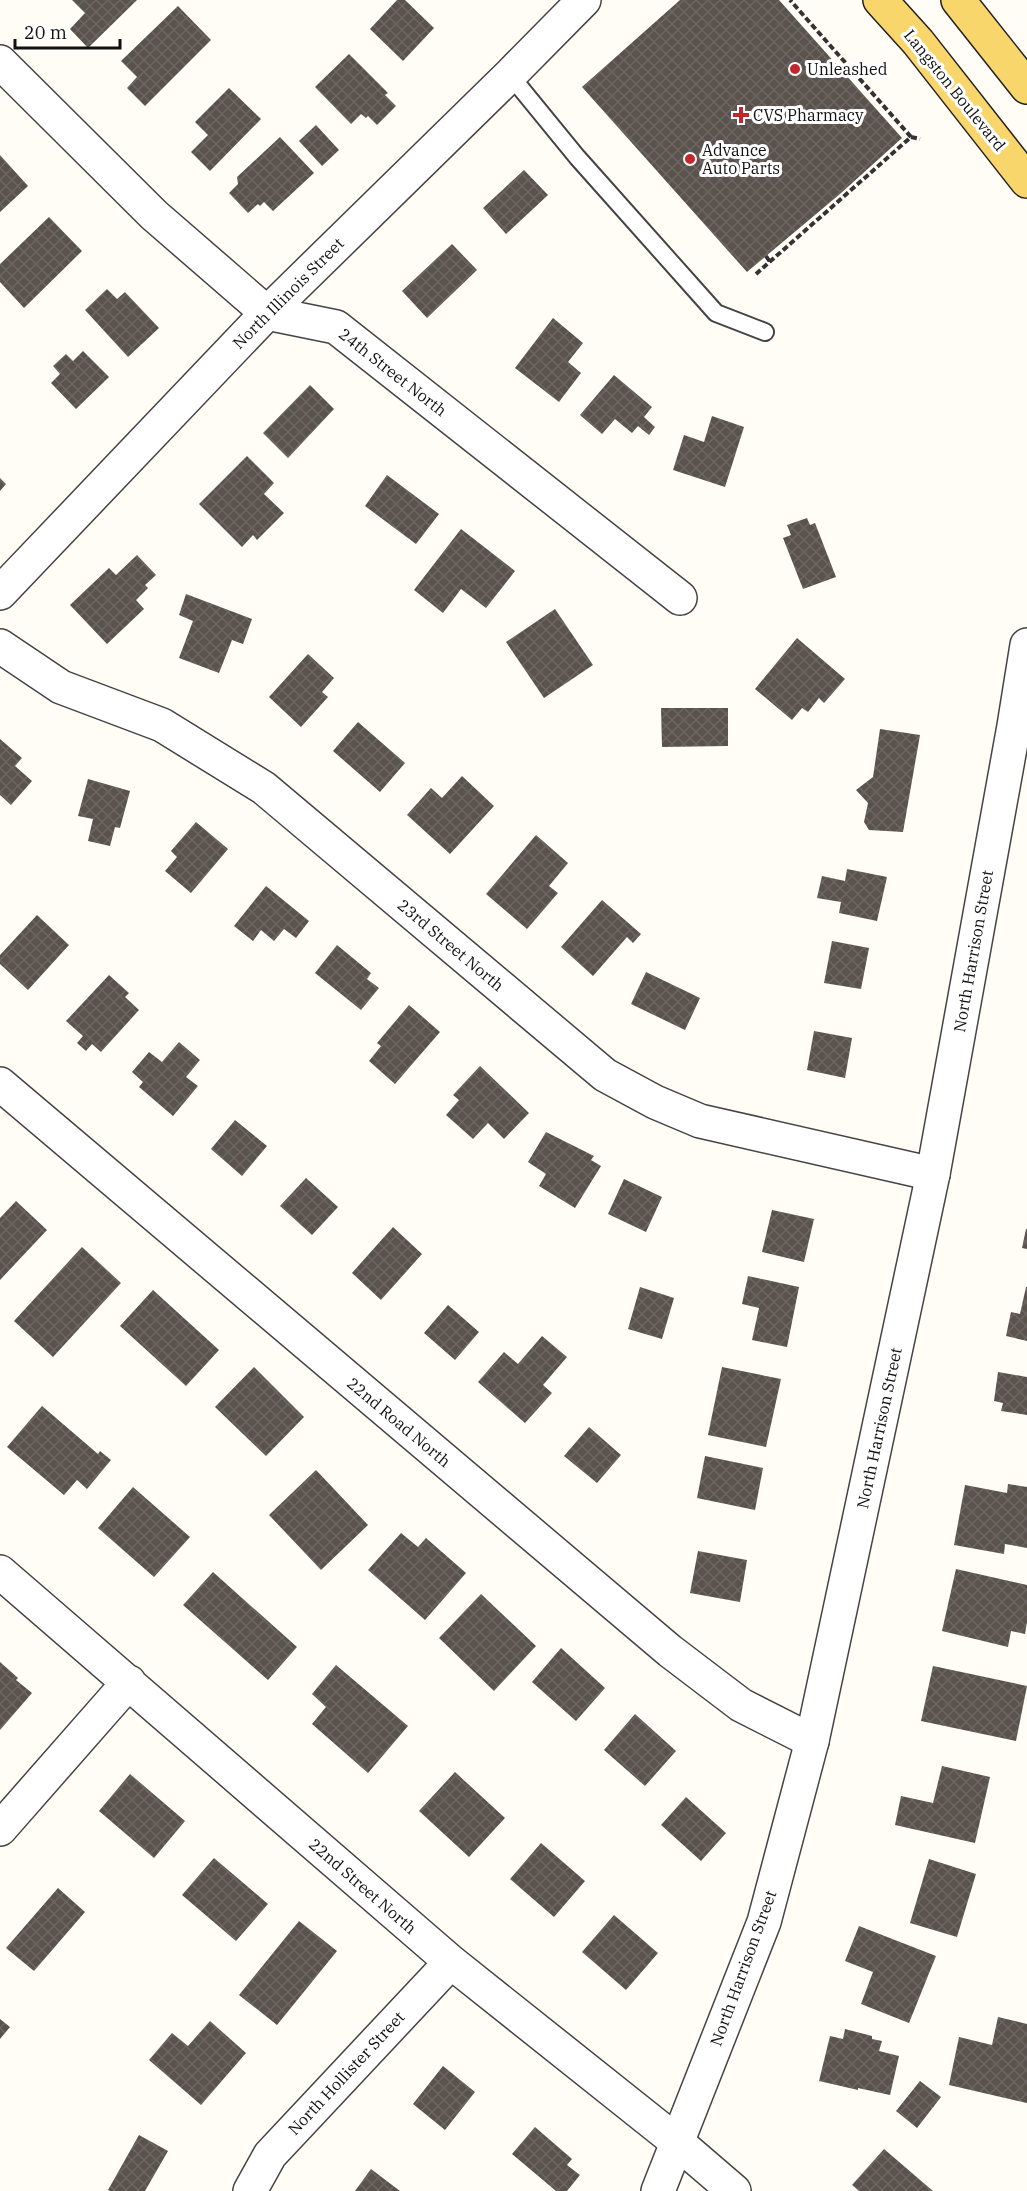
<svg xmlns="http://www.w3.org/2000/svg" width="1027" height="2191" font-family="'IBM Plex Serif',serif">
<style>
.building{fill:url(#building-cross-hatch)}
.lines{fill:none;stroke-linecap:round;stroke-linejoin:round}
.service-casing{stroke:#444;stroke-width:20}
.minor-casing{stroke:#444;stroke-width:36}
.tertiary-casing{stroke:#444;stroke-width:36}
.primary-casing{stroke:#222;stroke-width:36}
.path{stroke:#333;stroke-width:4;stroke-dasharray:6 3;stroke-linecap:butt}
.service{stroke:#fff;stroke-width:16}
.minor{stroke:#fff;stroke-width:33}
.tertiary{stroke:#fff;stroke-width:33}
.primary{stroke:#f9d66b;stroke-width:33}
.poi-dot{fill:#c4262e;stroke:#fff;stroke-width:2}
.labels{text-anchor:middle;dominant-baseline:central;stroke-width:6;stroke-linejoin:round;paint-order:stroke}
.poi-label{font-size:16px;fill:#111;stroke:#fff;text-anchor:start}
.street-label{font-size:16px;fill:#111;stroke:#fff}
</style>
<defs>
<pattern id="building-cross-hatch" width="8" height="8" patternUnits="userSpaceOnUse" patternTransform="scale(1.5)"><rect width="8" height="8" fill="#5a524d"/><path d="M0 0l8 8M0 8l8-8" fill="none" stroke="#6d6662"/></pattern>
</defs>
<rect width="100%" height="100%" fill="#fffdf5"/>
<path class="building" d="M 72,0 L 137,0 L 88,48 L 70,29 L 85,13 Z
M 397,0 L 405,0 L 434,28 L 403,61 L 370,29 Z
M 680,0 L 779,0 L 902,138 L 840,194 L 747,272 L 582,87 Z
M 178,6 L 211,40 L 145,106 L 127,88 L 137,77 L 121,61 Z
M 349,54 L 388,93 L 385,95 L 396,106 L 377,125 L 368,116 L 366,118 L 361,114 L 351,124 L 315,87 Z
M 229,88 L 261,119 L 210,171 L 191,152 L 208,135 L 195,122 Z
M 316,125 L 339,150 L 322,166 L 299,141 Z
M 280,137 L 314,173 L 273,211 L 264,202 L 260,206 L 258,204 L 248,213 L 229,193 L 238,184 L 237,177 Z
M 0,155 L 28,186 L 0,212 Z
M 524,170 L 548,195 L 506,234 L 483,208 Z
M 49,217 L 82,251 L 24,308 L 0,282 L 0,264 Z
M 452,244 L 477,270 L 427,318 L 402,291 Z
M 107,289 L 117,299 L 125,292 L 159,328 L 128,357 L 85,310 Z
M 553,318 L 583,343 L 568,362 L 581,373 L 559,402 L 515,368 Z
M 83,351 L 109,377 L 76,409 L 51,383 L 60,374 L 53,366 L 66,354 L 73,361 Z
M 614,375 L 652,407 L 644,417 L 655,427 L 649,435 L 638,426 L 632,433 L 615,419 L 602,434 L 580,415 Z
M 310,385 L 334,409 L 288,458 L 263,433 Z
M 712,416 L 744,427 L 725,487 L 673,470 L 684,435 L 704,442 Z
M 247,456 L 274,483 L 264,494 L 284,513 L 257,540 L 253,535 L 242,547 L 199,504 Z
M 387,475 L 439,514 L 416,544 L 365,506 Z
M 0,478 L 6,484 L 0,491 Z
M 807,518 L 810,525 L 815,523 L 836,577 L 803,589 L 783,538 L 791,535 L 787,525 Z
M 461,529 L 515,571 L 486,608 L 461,589 L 443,613 L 414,590 Z
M 137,555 L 156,575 L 145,585 L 148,588 L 136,600 L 144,609 L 107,644 L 70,605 L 109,568 L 116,575 Z
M 186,594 L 252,619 L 243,644 L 232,640 L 219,673 L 179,658 L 193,621 L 179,615 Z
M 555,609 L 593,665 L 544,698 L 506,642 Z
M 797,638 L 845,679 L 824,703 L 819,698 L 808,712 L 802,708 L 792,720 L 755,689 Z
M 308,654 L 334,678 L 322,692 L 328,697 L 301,727 L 269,697 Z
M 661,708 L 728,708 L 728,746 L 662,747 Z
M 358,722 L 405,763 L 380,792 L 333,751 Z
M 880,729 L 920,735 L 903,832 L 869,830 L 864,822 L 868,803 L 856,790 L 873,777 Z
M 0,739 L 22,758 L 15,766 L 32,781 L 11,805 L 0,795 Z
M 462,776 L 494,806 L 450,854 L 407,815 L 431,788 L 442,798 Z
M 88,779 L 130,791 L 120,828 L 115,827 L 110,846 L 88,841 L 93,819 L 78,816 Z
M 196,822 L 228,849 L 191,893 L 165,871 L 177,857 L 171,851 Z
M 536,835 L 568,863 L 549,886 L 558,893 L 527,929 L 486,894 Z
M 847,869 L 887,877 L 877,921 L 839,913 L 841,902 L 817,898 L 822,876 L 845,881 Z
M 266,886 L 309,921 L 296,938 L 284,929 L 274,941 L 261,930 L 253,941 L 234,926 Z
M 602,900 L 641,934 L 633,943 L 627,937 L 593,976 L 561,947 Z
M 37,915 L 69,945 L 28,990 L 0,964 L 0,955 Z
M 832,941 L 869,948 L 861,989 L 824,983 Z
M 337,945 L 371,973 L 367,979 L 379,988 L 361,1010 L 315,973 Z
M 646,972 L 700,998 L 685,1030 L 631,1004 Z
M 109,975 L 129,993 L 125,997 L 139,1010 L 101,1052 L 92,1044 L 86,1051 L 77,1043 L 83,1036 L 66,1021 Z
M 409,1005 L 440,1032 L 395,1084 L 369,1061 L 381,1046 L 377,1043 Z
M 814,1031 L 852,1038 L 845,1078 L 807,1070 Z
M 179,1042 L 200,1060 L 186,1077 L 198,1086 L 173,1116 L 139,1087 L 143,1082 L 132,1072 L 149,1052 L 162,1062 Z
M 480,1066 L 529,1113 L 504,1139 L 488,1123 L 473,1139 L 446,1115 L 459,1100 L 453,1095 Z
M 235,1120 L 267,1146 L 242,1176 L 211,1149 Z
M 546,1132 L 594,1156 L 591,1160 L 601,1166 L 575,1208 L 539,1186 L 546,1174 L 528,1162 Z
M 306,1178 L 338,1207 L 312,1235 L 280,1206 Z
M 624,1179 L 662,1197 L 646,1232 L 608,1214 Z
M 16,1201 L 47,1230 L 0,1280 L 0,1218 Z
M 772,1210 L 814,1219 L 804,1262 L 762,1252 Z
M 393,1227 L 422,1254 L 381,1300 L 352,1273 Z
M 1026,1229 L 1027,1229 L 1027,1249 L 1022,1248 Z
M 82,1247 L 121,1283 L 53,1357 L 14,1321 Z
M 748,1276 L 799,1287 L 787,1347 L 752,1340 L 759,1308 L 742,1304 Z
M 640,1287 L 674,1298 L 662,1339 L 628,1329 Z
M 1026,1287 L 1027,1287 L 1027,1341 L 1006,1336 L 1011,1312 L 1020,1314 Z
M 153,1290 L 219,1350 L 186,1386 L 120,1326 Z
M 448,1305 L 479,1332 L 455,1360 L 424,1333 Z
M 542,1336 L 567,1357 L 543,1385 L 552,1393 L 525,1423 L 478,1382 L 504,1352 L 518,1364 Z
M 254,1367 L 304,1417 L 266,1456 L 215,1407 Z
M 722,1367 L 781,1379 L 766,1447 L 708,1435 Z
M 998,1372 L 1027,1377 L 1027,1415 L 1001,1411 L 1003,1403 L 994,1401 Z
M 42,1406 L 98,1454 L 100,1451 L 111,1460 L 87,1489 L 77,1480 L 64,1495 L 7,1447 Z
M 589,1427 L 621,1455 L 597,1483 L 564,1456 Z
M 705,1456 L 763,1468 L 755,1510 L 697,1498 Z
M 316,1470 L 368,1525 L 321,1570 L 269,1515 Z
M 1008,1484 L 1027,1487 L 1027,1548 L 1005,1544 L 1004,1554 L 954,1545 L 965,1485 L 1007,1493 Z
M 133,1487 L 190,1537 L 154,1577 L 98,1528 Z
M 401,1533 L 418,1547 L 426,1538 L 466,1573 L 425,1620 L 368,1570 Z
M 698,1551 L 747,1560 L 740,1602 L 690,1593 Z
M 956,1569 L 1027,1585 L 1027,1622 L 1025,1634 L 1011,1631 L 1008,1647 L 942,1631 Z
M 213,1572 L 297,1647 L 268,1680 L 183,1605 Z
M 481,1594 L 536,1646 L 494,1691 L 439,1638 Z
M 561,1648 L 605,1688 L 576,1721 L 532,1682 Z
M 0,1662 L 18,1678 L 16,1680 L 32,1693 L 0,1730 Z
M 336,1665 L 408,1726 L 368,1773 L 312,1724 L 326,1707 L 312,1694 Z
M 933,1666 L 1027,1686 L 1016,1741 L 921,1721 Z
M 635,1714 L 676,1751 L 645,1786 L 604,1750 Z
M 942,1766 L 990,1777 L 975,1843 L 895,1825 L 901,1796 L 933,1803 Z
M 455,1772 L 505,1818 L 469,1857 L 419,1811 Z
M 130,1774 L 185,1821 L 154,1858 L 99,1811 Z
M 686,1797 L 726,1833 L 701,1861 L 661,1825 Z
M 541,1843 L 585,1881 L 554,1917 L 510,1879 Z
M 214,1858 L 268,1904 L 236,1941 L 182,1895 Z
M 929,1859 L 976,1874 L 957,1937 L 910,1923 Z
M 58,1888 L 85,1912 L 34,1971 L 6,1948 Z
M 614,1915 L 658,1953 L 626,1990 L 582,1952 Z
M 299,1921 L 337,1951 L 277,2025 L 239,1995 Z
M 859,1926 L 936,1956 L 909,2023 L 861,2004 L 873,1972 L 845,1961 Z
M 998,2017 L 1027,2024 L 1027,2103 L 949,2085 L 959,2037 L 992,2045 Z
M 0,2019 L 10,2027 L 0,2039 Z
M 210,2021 L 246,2053 L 201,2105 L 149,2060 L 172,2033 L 188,2046 Z
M 845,2029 L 872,2036 L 872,2039 L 882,2041 L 879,2051 L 899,2056 L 890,2095 L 858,2088 L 858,2090 L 819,2081 L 830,2036 L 843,2039 Z
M 443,2066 L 475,2092 L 445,2130 L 413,2104 Z
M 920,2081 L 941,2097 L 917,2128 L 896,2111 Z
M 535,2127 L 572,2159 L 567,2165 L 580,2175 L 567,2191 L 556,2191 L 512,2154 Z
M 139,2135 L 168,2151 L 145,2191 L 110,2191 L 108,2190 Z
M 884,2149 L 933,2191 L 859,2191 L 852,2185 Z
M 371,2169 L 400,2191 L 355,2191 Z"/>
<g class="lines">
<g class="service-casing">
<path id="service" d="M 510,75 L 577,157 L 716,313 L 765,332"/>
</g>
<g class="minor-casing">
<path id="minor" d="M 0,62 L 154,215 L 267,313 L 336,327 L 680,598
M 0,593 L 267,313 L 510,75 L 584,0
M 0,646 L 61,687 L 162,725 L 264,788 L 605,1075 L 655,1102 L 700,1121 L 933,1174
M 0,1084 L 670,1651 L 741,1705 L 812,1741
M 0,1572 L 451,1962 L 677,2142 L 734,2191
M 0,1829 L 129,1682
M 250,2191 L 270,2155 L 451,1962"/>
</g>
<g class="tertiary-casing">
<path id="tertiary" d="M 658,2191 L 764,1922 L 812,1741 L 933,1174 L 1014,726 L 1027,645"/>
</g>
<g class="primary-casing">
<path id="primary" d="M 880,0 L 918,42 L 1027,181
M 958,0 L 1027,87"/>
</g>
<path class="path" d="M 911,137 L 920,139
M 766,256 L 770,262
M 756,274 L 911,137 L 790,0"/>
<use href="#service" class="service"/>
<use href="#minor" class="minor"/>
<use href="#tertiary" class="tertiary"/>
<use href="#primary" class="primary"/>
</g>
<g class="poi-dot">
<circle cx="795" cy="69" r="6"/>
<path d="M738 106h6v6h6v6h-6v6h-6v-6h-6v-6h6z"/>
<circle cx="690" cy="159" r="6"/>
</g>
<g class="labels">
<g class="poi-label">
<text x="807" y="69">Unleashed</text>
<text x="753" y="115">CVS Pharmacy</text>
<text x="702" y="150">Advance<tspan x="702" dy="18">Auto Parts</tspan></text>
</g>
<g class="street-label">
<text transform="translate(955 90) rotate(51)">Langston Boulevard</text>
<text transform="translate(288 293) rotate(-45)">North Illinois Street</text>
<text transform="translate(393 372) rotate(38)">24th Street North</text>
<text transform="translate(451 945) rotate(40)">23rd Street North</text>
<text transform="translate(973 951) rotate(-80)">North Harrison Street</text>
<text transform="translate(399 1422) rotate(40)">22nd Road North</text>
<text transform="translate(879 1428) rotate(-78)">North Harrison Street</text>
<text transform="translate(363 1886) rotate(41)">22nd Street North</text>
<text transform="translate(743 1968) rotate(-70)">North Harrison Street</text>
<text transform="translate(346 2073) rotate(-47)">North Hollister Street</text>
</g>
</g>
<path d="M15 39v9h105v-9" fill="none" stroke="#111111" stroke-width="3"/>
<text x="24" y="39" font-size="18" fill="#111111" stroke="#ffffff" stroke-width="4.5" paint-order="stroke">20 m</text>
</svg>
